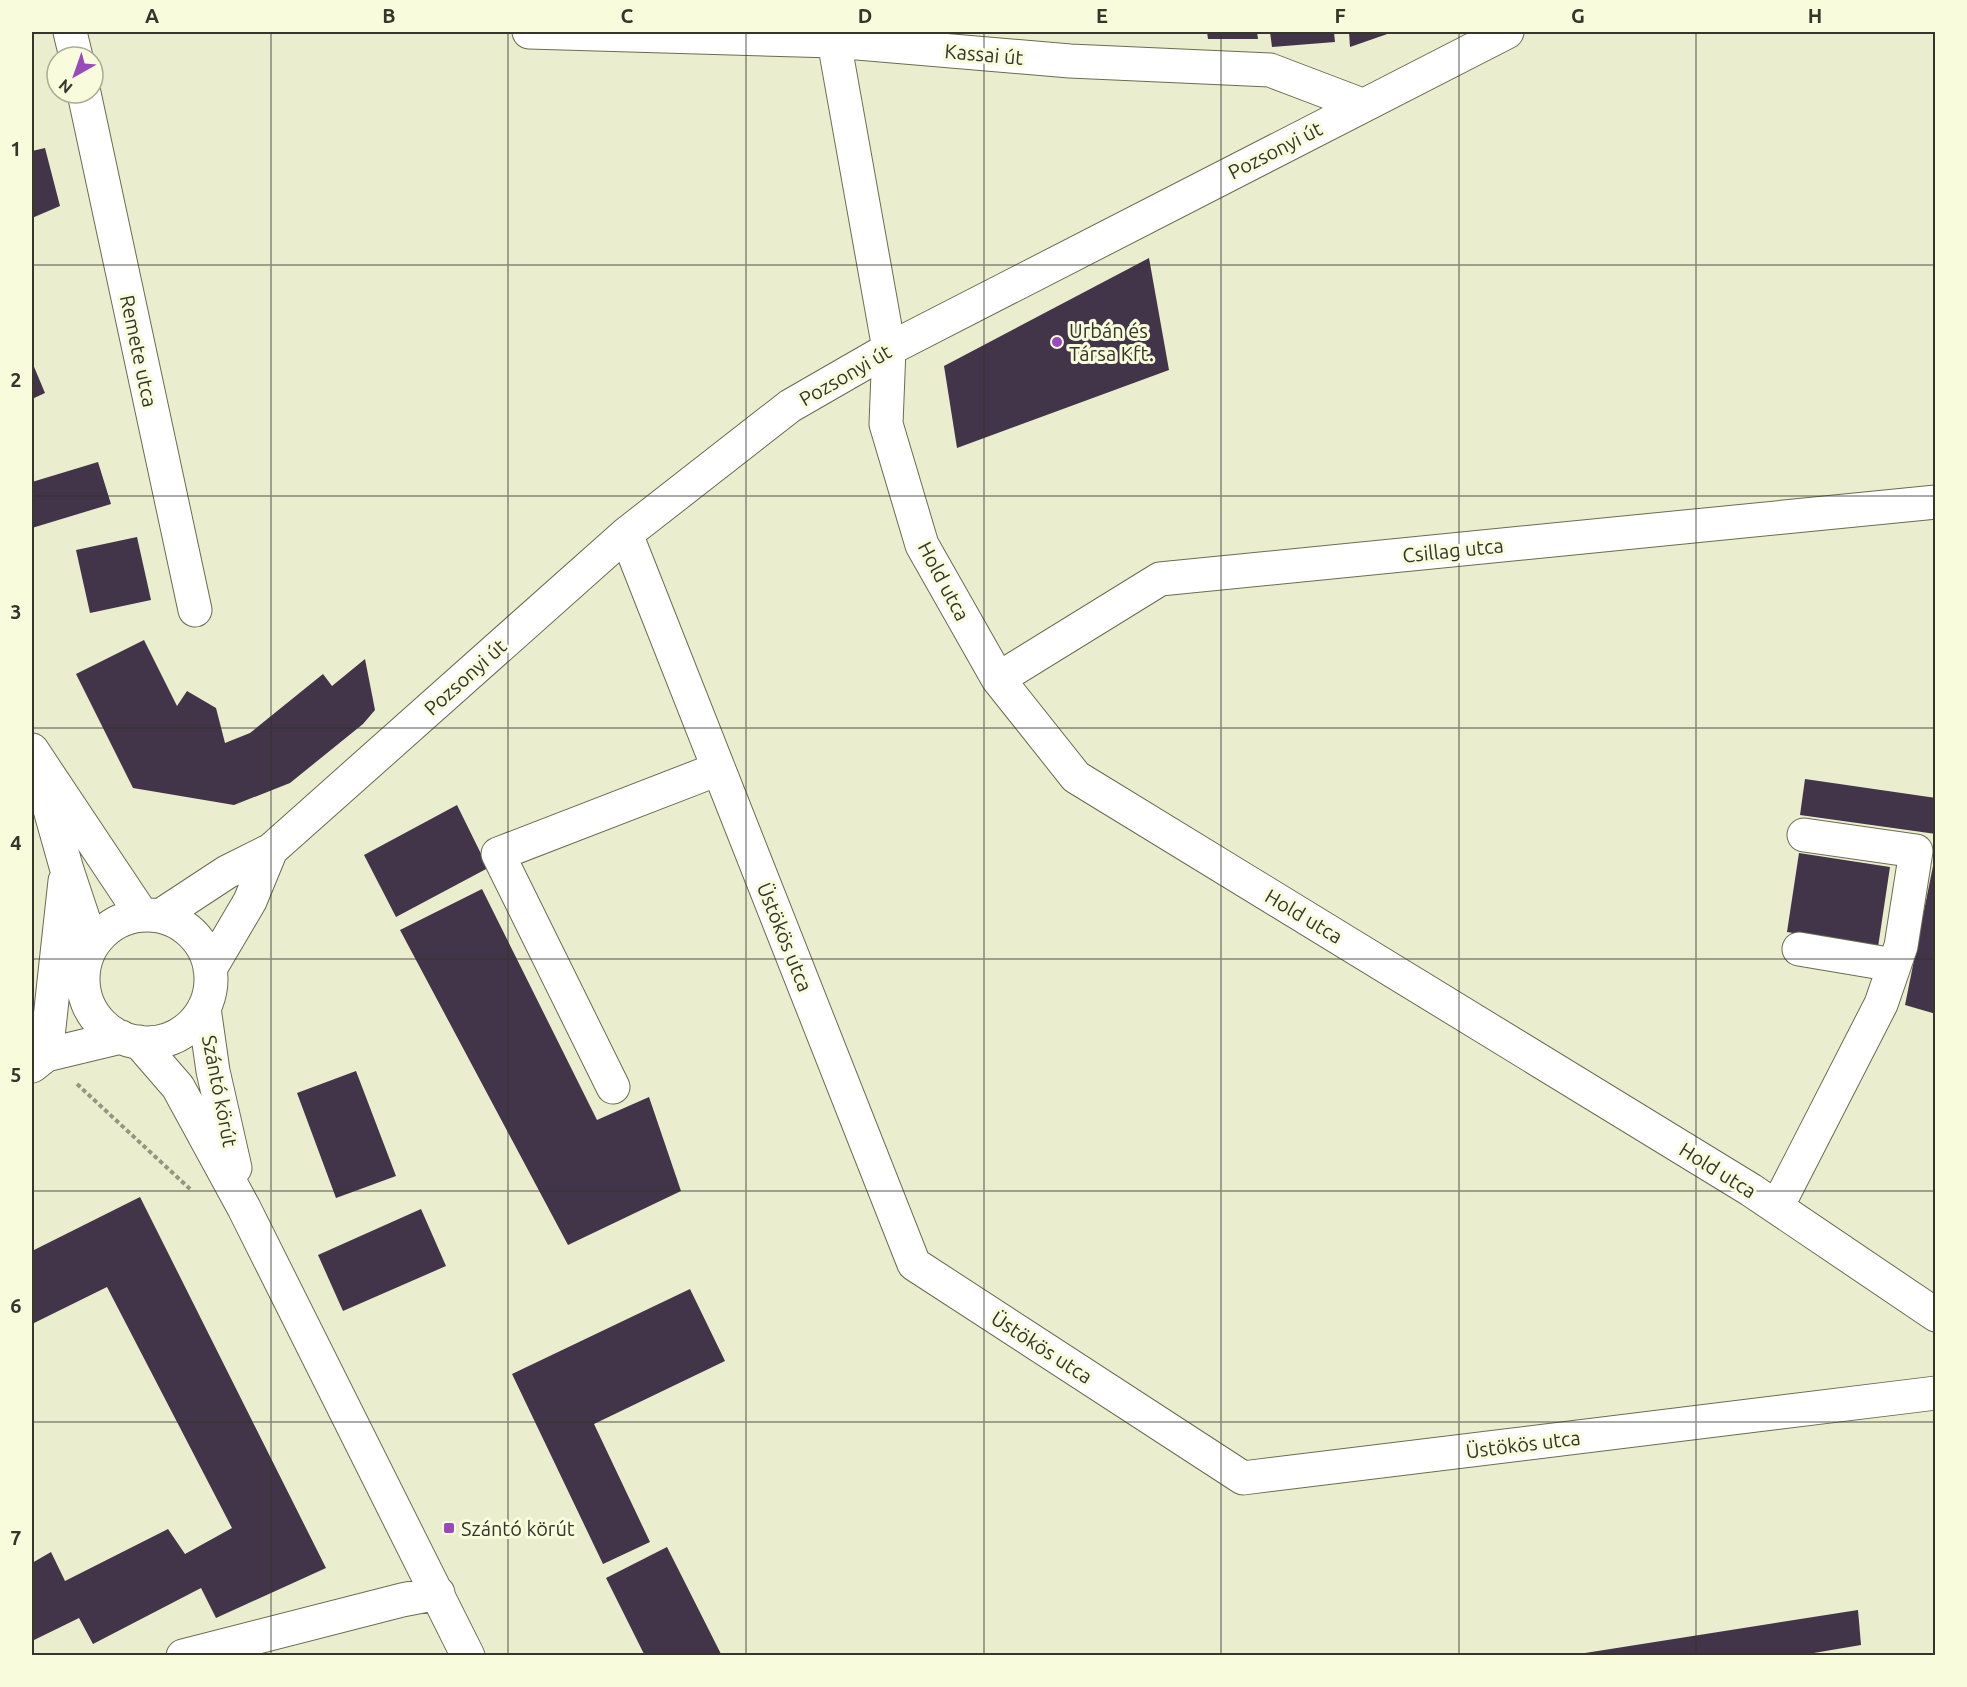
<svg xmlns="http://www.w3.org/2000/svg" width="1967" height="1687" font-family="Ubuntu,sans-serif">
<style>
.building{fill:#423449}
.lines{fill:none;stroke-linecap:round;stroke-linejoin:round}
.minor-casing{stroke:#6a6c51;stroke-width:35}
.path{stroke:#959681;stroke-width:4;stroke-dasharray:4.5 3;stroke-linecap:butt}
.minor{stroke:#fff;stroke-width:33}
.grid{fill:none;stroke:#35352a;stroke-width:1.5;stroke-opacity:0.55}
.poi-dot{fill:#974abb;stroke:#f8fbdc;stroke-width:2}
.labels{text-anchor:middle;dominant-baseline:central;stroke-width:6;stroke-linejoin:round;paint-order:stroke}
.street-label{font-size:20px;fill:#35352a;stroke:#f8fbdc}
.poi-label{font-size:20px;fill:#35352a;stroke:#f8fbdc;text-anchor:start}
.neatline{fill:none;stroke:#35352a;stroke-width:2}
.grid-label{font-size:20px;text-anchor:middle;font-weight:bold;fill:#35352a}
</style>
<rect width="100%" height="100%" fill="#ebedcf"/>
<path class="building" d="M 1207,32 L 1257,32 L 1258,39 L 1208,39 Z
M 1270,32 L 1334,32 L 1335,42 L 1272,47 Z
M 1349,32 L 1393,32 L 1350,47 Z
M 45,148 L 60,206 L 32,218 L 32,151 Z
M 1149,258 L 1169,370 L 957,448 L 944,366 Z
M 32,362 L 45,393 L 32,399 Z
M 98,462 L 111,504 L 32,528 L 32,482 Z
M 137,537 L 151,600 L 90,613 L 76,550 Z
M 144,640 L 177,706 L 187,691 L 216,708 L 225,743 L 250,733 L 323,674 L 332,686 L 365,659 L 375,710 L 363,724 L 290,783 L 234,805 L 133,788 L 76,674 Z
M 1805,779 L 1936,798 L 1936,834 L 1800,815 Z
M 457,805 L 488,868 L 396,917 L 364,855 Z
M 1799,853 L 1890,867 L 1878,947 L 1787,932 Z
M 1934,861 L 1936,861 L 1936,1014 L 1905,1005 Z
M 482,889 L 597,1120 L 649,1097 L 681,1191 L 568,1245 L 400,930 Z
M 356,1071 L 396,1176 L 336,1198 L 297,1093 Z
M 140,1197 L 326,1568 L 216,1618 L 201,1588 L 93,1644 L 79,1618 L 32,1641 L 32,1563 L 51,1552 L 65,1581 L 168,1529 L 185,1554 L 232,1528 L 107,1287 L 32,1324 L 32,1251 Z
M 421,1209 L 446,1266 L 343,1311 L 318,1255 Z
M 690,1289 L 725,1361 L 594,1424 L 650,1542 L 603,1564 L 512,1374 Z
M 667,1547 L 722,1656 L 645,1656 L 606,1578 Z
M 1858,1610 L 1861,1645 L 1796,1656 L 1566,1656 Z"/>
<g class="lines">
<g class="minor-casing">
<path id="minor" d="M 70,32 L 76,57
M 529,32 L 834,41 L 1070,61 L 1270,70 L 1362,105
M 834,41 L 889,349 L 886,424 L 922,545 L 998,679 L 1076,777 L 1751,1190 L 1936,1315
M 84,93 L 195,610
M 626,534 L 914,1264 L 1243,1478 L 1936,1393
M 998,679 L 1160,579 L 1936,502
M 32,750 L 142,915
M 42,781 L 67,870 L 92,945
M83 979a64 64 0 1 1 128 0a64 64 0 1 1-128 0Z
M 160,916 L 227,872 L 271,850 L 626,534 L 790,406 L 889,349 L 1507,32
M 1799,949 L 1894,965
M 210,969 L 250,901 L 271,850
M 204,1008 L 213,1071 L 235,1168
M 139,1042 L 178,1087 L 244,1208 L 468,1656
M 46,1055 L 65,881
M 32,1066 L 46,1055 L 121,1037
M 613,1087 L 498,854 L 718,769
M 1777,1207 L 1881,1004 L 1901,946 L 1916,851 L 1804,835
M 183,1656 L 402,1600 L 438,1593"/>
</g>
<path class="path" d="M 77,1084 L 190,1189"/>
<use href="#minor" class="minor"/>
</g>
<path class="grid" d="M 271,32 L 271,1656M 508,32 L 508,1656M 746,32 L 746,1656M 984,32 L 984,1656M 1221,32 L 1221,1656M 1459,32 L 1459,1656M 1696,32 L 1696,1656M 32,265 L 1936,265M 32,496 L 1936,496M 32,728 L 1936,728M 32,959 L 1936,959M 32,1191 L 1936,1191M 32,1422 L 1936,1422"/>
<g class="poi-dot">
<circle cx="1057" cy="342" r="6"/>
<rect x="443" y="1522" width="12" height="12" rx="3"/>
</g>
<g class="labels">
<g class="street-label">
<text transform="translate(984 54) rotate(5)">Kassai út</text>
<text transform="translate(1275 150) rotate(-27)">Pozsonyi út</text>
<text transform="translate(139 351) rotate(78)">Remete utca</text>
<text transform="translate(845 375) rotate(-30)">Pozsonyi út</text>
<text transform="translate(1453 550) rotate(-6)">Csillag utca</text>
<text transform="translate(944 581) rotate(62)">Hold utca</text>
<text transform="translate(465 677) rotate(-42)">Pozsonyi út</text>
<text transform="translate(1304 916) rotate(31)">Hold utca</text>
<text transform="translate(785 937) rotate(68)">Üstökös utca</text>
<text transform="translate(220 1091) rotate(79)">Szántó körút</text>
<text transform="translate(1718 1170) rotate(32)">Hold utca</text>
<text transform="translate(1042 1347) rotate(33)">Üstökös utca</text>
<text transform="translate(1523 1444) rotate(-7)">Üstökös utca</text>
</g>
<g class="poi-label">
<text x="1069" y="330">Urbán és<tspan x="1069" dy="23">Társa Kft.</tspan></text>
<text x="461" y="1528">Szántó körút</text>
</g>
</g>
<rect width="1967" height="1687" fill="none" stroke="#f8fbdc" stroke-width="66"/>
<g transform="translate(75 75) rotate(220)"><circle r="28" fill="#f8fbdc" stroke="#aaac95" stroke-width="1.5"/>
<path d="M0-4.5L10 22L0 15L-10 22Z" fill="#974abb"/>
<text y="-9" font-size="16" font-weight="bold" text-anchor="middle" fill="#35352a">N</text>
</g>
<rect x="33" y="33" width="1901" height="1621" class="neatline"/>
<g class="grid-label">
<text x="152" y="23">A</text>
<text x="389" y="23">B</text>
<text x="627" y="23">C</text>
<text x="865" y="23">D</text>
<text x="1102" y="23">E</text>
<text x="1340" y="23">F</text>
<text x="1578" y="23">G</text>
<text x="1815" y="23">H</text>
<text x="16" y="156">1</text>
<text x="16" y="387">2</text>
<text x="16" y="619">3</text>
<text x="16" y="850">4</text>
<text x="16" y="1082">5</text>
<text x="16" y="1313">6</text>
<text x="16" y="1545">7</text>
</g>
</svg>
